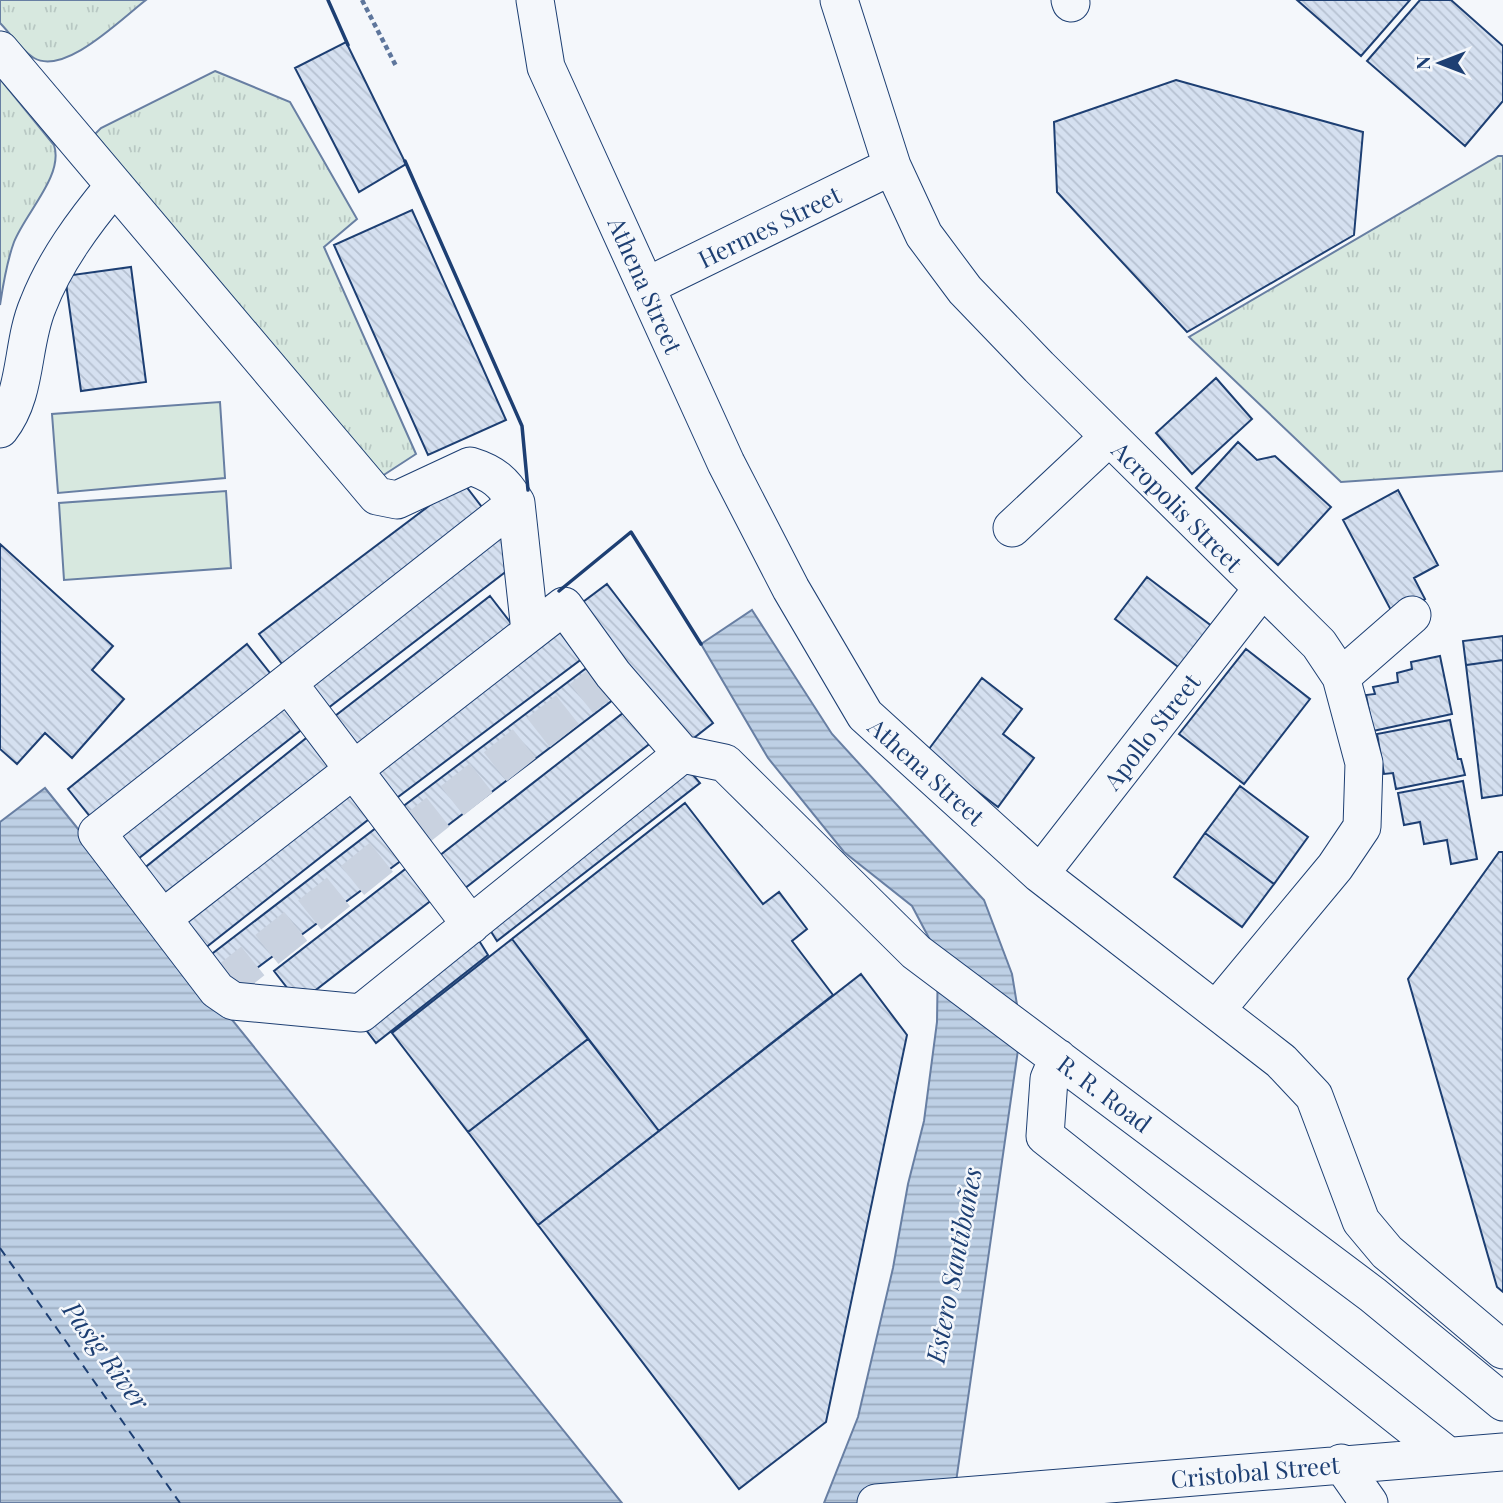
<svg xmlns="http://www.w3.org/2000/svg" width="1503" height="1503" font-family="'Playfair Display',serif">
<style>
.grass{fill:url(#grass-tufts);stroke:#687fa3;stroke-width:2}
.park{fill:#d7e8df;stroke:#687fa3;stroke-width:2}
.water{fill:url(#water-rules);stroke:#687fa3;stroke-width:2}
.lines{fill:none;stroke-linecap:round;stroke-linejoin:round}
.ferry{stroke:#1d3f73;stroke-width:2;stroke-dasharray:9 7;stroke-linecap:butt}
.building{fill:url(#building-back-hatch);stroke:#1d3f73;stroke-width:2}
.minor-tunnel{stroke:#c9d2e0;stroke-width:37;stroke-dasharray:37 18;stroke-linecap:butt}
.minor-casing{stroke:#1d3f73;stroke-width:39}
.path{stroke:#5e769c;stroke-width:4.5;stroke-dasharray:5 3.5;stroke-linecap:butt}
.minor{stroke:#f4f7fb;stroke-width:37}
.wall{stroke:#1d3f73;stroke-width:3.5}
.labels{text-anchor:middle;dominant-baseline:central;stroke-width:5;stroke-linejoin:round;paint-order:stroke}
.street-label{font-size:24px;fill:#1d3f73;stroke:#f4f7fb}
.water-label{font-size:26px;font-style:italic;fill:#1d3f73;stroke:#f4f7fb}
</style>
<defs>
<pattern id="grass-tufts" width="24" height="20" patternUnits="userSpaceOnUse" patternTransform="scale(1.75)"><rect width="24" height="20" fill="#d7e8df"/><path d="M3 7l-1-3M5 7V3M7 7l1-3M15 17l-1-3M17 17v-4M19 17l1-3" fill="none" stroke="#b8c8c3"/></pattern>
<pattern id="water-rules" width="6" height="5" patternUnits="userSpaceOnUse" patternTransform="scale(1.75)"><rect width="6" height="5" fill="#bed0e5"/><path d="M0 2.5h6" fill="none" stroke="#9aaabe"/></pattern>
<pattern id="building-back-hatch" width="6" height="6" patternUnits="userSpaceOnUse" patternTransform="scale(1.75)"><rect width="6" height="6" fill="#d5e0f0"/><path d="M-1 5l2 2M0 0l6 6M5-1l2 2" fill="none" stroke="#b6c1d1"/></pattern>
</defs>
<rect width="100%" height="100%" fill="#f4f7fb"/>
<path class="grass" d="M 0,0 L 146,0 C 121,19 65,76 34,58 C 22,51 10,33 0,23 Z
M 215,71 L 290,102 L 357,219 L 324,247 L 416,454 L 376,480 L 95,134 L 101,128 Z
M 0,79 L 54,145 C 64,175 26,212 14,242 C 7,261 3,285 0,305 Z
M 1498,156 L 1503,156 L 1503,471 L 1341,482 L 1189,337 Z"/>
<path class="park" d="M 220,402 L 225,478 L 58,493 L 52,414 Z
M 226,491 L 231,568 L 64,580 L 59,503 Z"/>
<path class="water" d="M 752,610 L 832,734 L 984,900 L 1012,974 L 1021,1029 L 953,1503 L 824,1503 L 858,1417 L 893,1268 L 908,1184 L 924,1121 L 937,1022 L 938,955 L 912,906 L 844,852 L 768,758 L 701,644 Z
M 45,788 L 622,1503 L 0,1503 L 0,822 Z"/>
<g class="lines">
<path class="ferry" d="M 0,1248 L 180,1503"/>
</g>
<path class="building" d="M 1297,0 L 1410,0 L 1361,56 Z
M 1420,0 L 1451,0 L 1503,46 L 1503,101 L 1465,146 L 1367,61 Z
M 346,42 L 406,164 L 359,192 L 295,68 Z
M 1176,80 L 1363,132 L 1354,235 L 1187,332 L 1057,192 L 1054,122 Z
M 412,210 L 506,420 L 428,455 L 334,245 Z
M 131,267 L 146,382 L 81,391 L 65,276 Z
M 1216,378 L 1252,419 L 1192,474 L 1156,433 Z
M 1238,442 L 1257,460 L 1275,456 L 1331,507 L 1278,565 L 1196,488 Z
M 462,481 L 488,515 L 286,669 L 259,634 Z
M 1398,490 L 1438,565 L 1414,578 L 1425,599 L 1394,616 L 1343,520 Z
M 498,530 L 521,560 L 319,715 L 297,685 Z
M 0,544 L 113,646 L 92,670 L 124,699 L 72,758 L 45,733 L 17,764 L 0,749 Z
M 1147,577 L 1213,627 L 1181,669 L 1115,619 Z
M 607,584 L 713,723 L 681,748 L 575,608 Z
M 490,596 L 517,631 L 352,759 L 326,723 Z
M 565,618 L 591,652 L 386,806 L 361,771 Z
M 1503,636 L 1503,660 L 1466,665 L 1463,641 Z
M 247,644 L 274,678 L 96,824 L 68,789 Z
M 1246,649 L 1310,699 L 1244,784 L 1179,734 Z
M 1440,656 L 1452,714 L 1373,731 L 1366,695 L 1375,694 L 1373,687 L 1398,682 L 1397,673 L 1412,669 L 1411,662 Z
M 597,660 L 622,693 L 418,848 L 393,814 Z
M 1503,660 L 1503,795 L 1482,798 L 1466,665 Z
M 982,678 L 1022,709 L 1003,734 L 1034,758 L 998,807 L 926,753 Z
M 286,693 L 310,723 L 129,866 L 106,837 Z
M 632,706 L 657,738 L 455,896 L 430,863 Z
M 1450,720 L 1458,759 L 1461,759 L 1465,775 L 1396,789 L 1393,773 L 1384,774 L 1377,734 Z
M 315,731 L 343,766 L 160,913 L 132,878 Z
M 682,762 L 700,783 L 497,941 L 483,919 Z
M 352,778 L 378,812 L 195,956 L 168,923 Z
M 1463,781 L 1477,859 L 1451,864 L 1447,840 L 1424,844 L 1420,822 L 1404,825 L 1398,793 Z
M 1240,786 L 1308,837 L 1274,884 L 1205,833 Z
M 685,803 L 763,904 L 779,892 L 807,929 L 792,941 L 833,995 L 659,1131 L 512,939 Z
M 389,818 L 414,851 L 229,989 L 204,960 Z
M 1205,833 L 1274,884 L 1242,927 L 1174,877 Z
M 1499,852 L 1503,852 L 1503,1292 L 1497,1287 L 1408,979 Z
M 417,860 L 442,892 L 299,1003 L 274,971 Z
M 473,931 L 488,955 L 376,1043 L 357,1018 Z
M 512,939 L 588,1039 L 468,1132 L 392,1033 Z
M 861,974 L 907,1035 L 826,1422 L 739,1489 L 538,1225 Z
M 588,1039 L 659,1131 L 538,1225 L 468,1132 Z"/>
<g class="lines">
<path class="minor-tunnel" d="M 409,835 L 610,676
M 224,984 L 404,839"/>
<g class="minor-casing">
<path id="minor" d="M 535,0 L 546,67 L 726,463 L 791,589 L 865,715 L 1040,874 L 1281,1061 L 1314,1096 L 1361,1221 L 1387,1252 L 1503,1350
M 839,0 L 892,166 L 924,235 L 965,290 L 1039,367 L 1319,644 L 1341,677 L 1364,763 L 1362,827 L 1335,867 L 1217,1009
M 1070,0 L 1071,3
M 0,50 L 377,496 L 397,500 L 470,466 C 493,473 504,482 516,503 L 530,631
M 647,286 L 892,166
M 0,429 C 28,393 21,345 38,305 C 55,261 84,222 114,186
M 516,503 L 97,833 L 217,990 L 233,1001 L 361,1013 L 682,754 L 725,763 L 916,952 L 1373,1295 L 1503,1402
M 1012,528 L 1108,438
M 1341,677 L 1412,615
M 288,683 L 471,925
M 1040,874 L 1262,589
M 163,918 L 564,606 L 613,674 L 682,754
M 1058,1058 L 1049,1079 L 1045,1136 L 1448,1456
M 1341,1463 L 1369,1503
M 876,1503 L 1503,1452"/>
</g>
<path class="path" d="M 362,0 L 396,66"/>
<use href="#minor" class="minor"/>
<path class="wall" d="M 328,0 L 348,45
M 405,161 L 522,426 L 528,490
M 559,591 L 631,532 L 701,644"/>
</g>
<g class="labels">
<g class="street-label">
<text transform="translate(769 226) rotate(-26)">Hermes Street</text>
<text transform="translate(646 285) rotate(66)">Athena Street</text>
<text transform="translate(1178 506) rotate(45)">Acropolis Street</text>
<text transform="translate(1151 731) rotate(-52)">Apollo Street</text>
<text transform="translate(927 771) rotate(42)">Athena Street</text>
<text transform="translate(1105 1093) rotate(37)">R. R. Road</text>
<text transform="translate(1255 1471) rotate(-5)">Cristobal Street</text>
</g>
<g class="water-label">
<text transform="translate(953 1265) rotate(-79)">Estero Santibañes</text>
<text transform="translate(107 1355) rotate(54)">Pasig River</text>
</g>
</g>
<g transform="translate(1440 63) rotate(270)" stroke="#f4f7fb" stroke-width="5" paint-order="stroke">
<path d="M0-5L12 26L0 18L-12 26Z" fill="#1d3f73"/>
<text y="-10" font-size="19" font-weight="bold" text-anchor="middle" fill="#1d3f73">N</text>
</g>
</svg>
